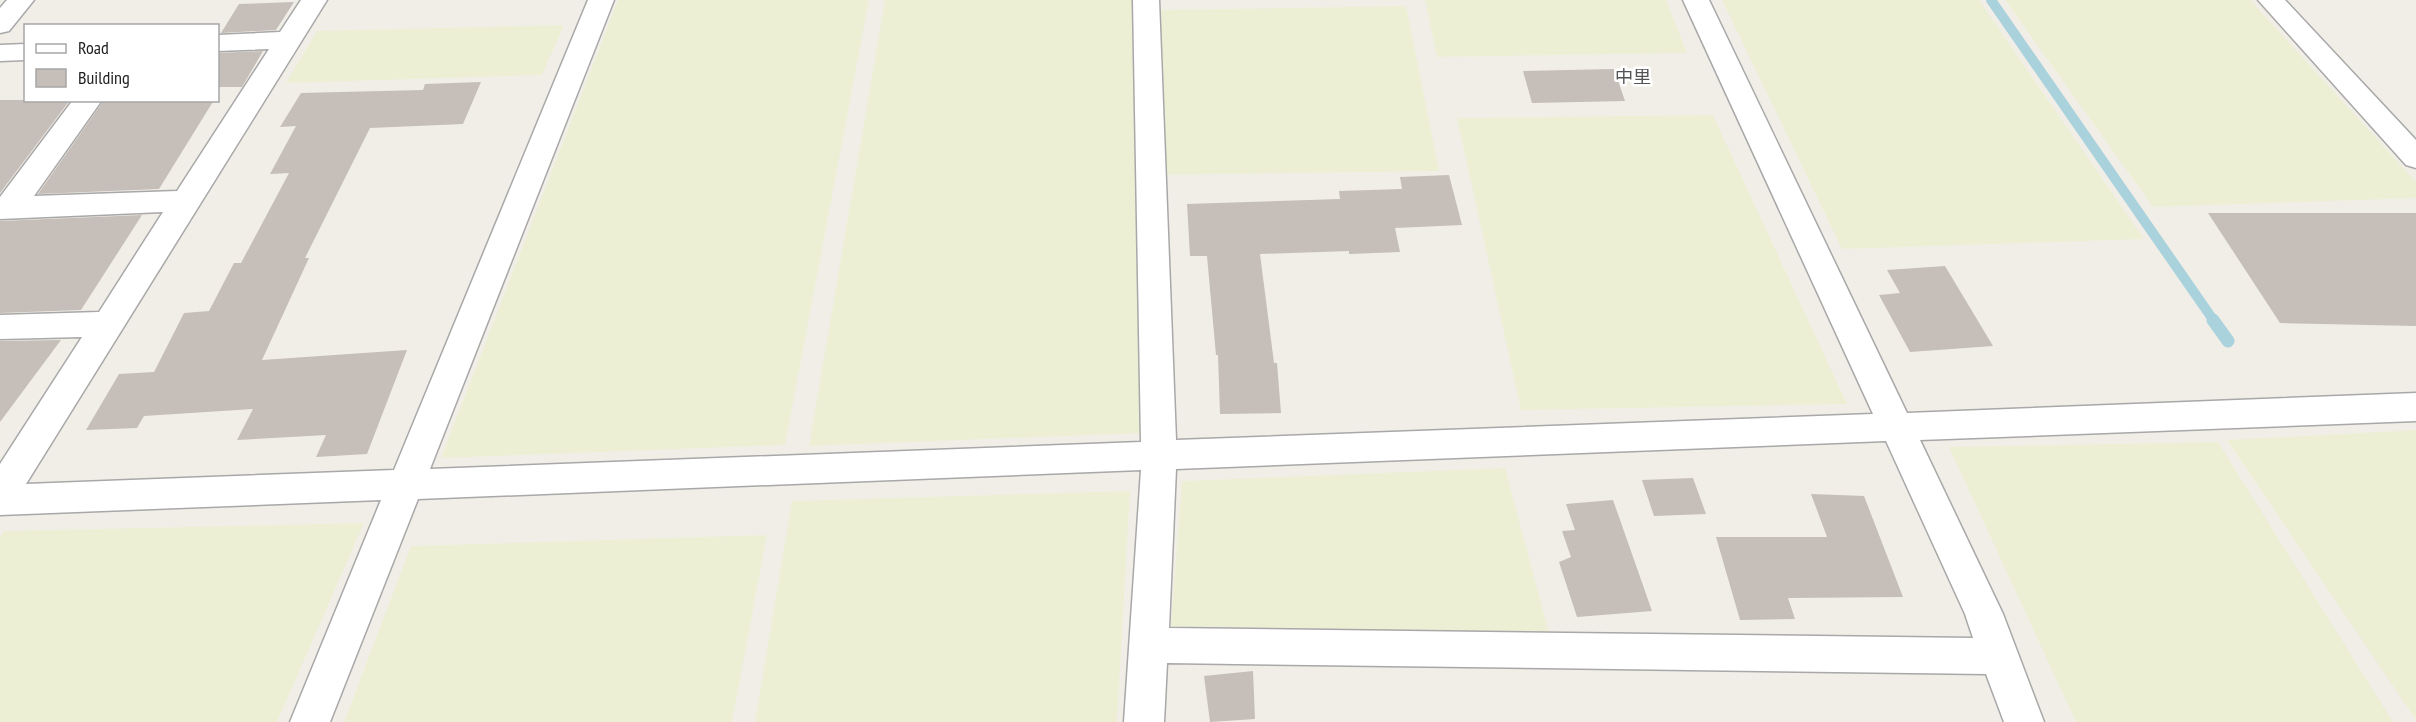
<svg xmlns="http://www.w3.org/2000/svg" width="2416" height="722" font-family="'PT Sans Narrow','Noto Sans JP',sans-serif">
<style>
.farmland{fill:#edefd5}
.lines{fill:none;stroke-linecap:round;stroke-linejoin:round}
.stream-far1{stroke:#aad2dd;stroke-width:10}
.stream{stroke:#aad2dd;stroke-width:13}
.building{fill:#c6beb8}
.minor-casing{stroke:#a8a8a8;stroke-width:3}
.minor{fill:#fff;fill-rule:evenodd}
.labels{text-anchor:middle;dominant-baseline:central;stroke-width:5;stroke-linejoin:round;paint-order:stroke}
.quarter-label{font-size:18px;fill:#545454;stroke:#fff}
</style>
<rect width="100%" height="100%" fill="#f1eee8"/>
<path class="farmland" d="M 618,0 L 869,0 L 785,445 L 441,458 Z
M 885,0 L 1132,0 L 1143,433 L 809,446 Z
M 1425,0 L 1666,0 L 1687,53 L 1437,57 Z
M 1722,0 L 1979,0 L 2144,239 L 1842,249 Z
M 2005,0 L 2250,0 L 2416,182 L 2416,198 L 2153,207 Z
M 1406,6 L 1439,171 L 1157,175 L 1156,10 Z
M 564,25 L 542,75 L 286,83 L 317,31 Z
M 1713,115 L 1847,404 L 1521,410 L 1457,118 Z
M 2416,430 L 2416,720 L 2227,440 Z
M 2218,442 L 2393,722 L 2076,722 L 1949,447 Z
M 1505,468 L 1549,633 L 1171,626 L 1182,481 Z
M 1130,491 L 1117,722 L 755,722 L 792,501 Z
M 364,523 L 277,722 L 0,722 L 0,537 L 4,531 Z
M 767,535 L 732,722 L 344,722 L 411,546 Z"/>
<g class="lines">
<path class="stream-far1" d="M 1991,0 L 2214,321"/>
<path class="stream" d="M 2213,320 L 2228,341"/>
</g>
<path class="building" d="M 294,2 L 276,30 L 221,33 L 239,4 Z
M 263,51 L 242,87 L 218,87 L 218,53 Z
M 1614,69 L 1625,101 L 1532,103 L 1523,71 Z
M 481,82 L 463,124 L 370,128 L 305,258 L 309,258 L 262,360 L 407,350 L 367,454 L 316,457 L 326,435 L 237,440 L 253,409 L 144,416 L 137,428 L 86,430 L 119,374 L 154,372 L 184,313 L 209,311 L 234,263 L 241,263 L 289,173 L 270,174 L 296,126 L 280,127 L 301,93 L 423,90 L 425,84 Z
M 0,100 L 70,100 L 0,193 Z
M 104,100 L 214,100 L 159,189 L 38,194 Z
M 1449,175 L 1462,225 L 1395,228 L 1400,252 L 1349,254 L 1349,251 L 1260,254 L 1274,363 L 1277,363 L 1281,413 L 1220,414 L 1218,355 L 1216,355 L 1207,256 L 1190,256 L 1187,204 L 1340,199 L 1339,191 L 1402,189 L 1400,177 Z
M 2208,213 L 2416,213 L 2416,326 L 2280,323 Z
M 142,215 L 81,310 L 0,313 L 0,221 Z
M 1945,266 L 1993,346 L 1910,352 L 1879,295 L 1900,293 L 1887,270 Z
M 61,340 L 0,422 L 0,341 Z
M 1693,478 L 1706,514 L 1654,516 L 1642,480 Z
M 1811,494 L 1864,496 L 1903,597 L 1788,598 L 1795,619 L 1740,620 L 1716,537 L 1827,537 Z
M 1613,500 L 1652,611 L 1577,617 L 1559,562 L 1571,557 L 1562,531 L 1575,530 L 1566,504 Z
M 1253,671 L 1255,719 L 1210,722 L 1204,676 Z"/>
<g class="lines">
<g class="minor-casing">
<path id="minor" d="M 7,0 L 34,0 L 9,31 L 0,33 L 0,8 Z
M 301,0 L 327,0 L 26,484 L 394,470 L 588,0 L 614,0 L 430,469 L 1141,442 L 1133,0 L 1159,0 L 1176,440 L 1873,414 L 1683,0 L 1709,0 L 1907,413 L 2416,393 L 2416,421 L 1920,440 L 2003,614 L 2044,722 L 2004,722 L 1986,674 L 1167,663 L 1164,722 L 1124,722 L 1141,470 L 418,499 L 330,722 L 290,722 L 381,500 L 0,515 L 0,464 L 82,337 L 0,339 L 0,315 L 99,312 L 163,212 L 0,219 L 0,197 L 73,100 L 102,100 L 34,196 L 177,191 L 269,49 L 218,51 L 218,35 L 280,32 ZM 1886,441 L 1965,614 L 1973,638 L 1169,628 L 1176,469 Z
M 2258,0 L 2285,0 L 2416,140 L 2416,168 L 2406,165 Z
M 26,44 L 26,60 L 0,61 L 0,45 Z"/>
</g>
<use href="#minor" class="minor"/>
</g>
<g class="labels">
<g class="quarter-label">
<text x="1633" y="76">中里</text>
</g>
</g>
<rect x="24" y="24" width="195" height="78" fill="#ffffff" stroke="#a6a6a6" stroke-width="1.5"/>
<rect x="36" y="44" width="30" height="9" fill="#ffffff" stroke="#a6a6a6" stroke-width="1.5"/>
<text x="78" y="54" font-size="18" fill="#212121">Road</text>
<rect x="36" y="69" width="30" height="18" fill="#c6beb8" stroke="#a6a6a6" stroke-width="1.5"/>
<text x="78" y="84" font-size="18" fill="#212121">Building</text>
</svg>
